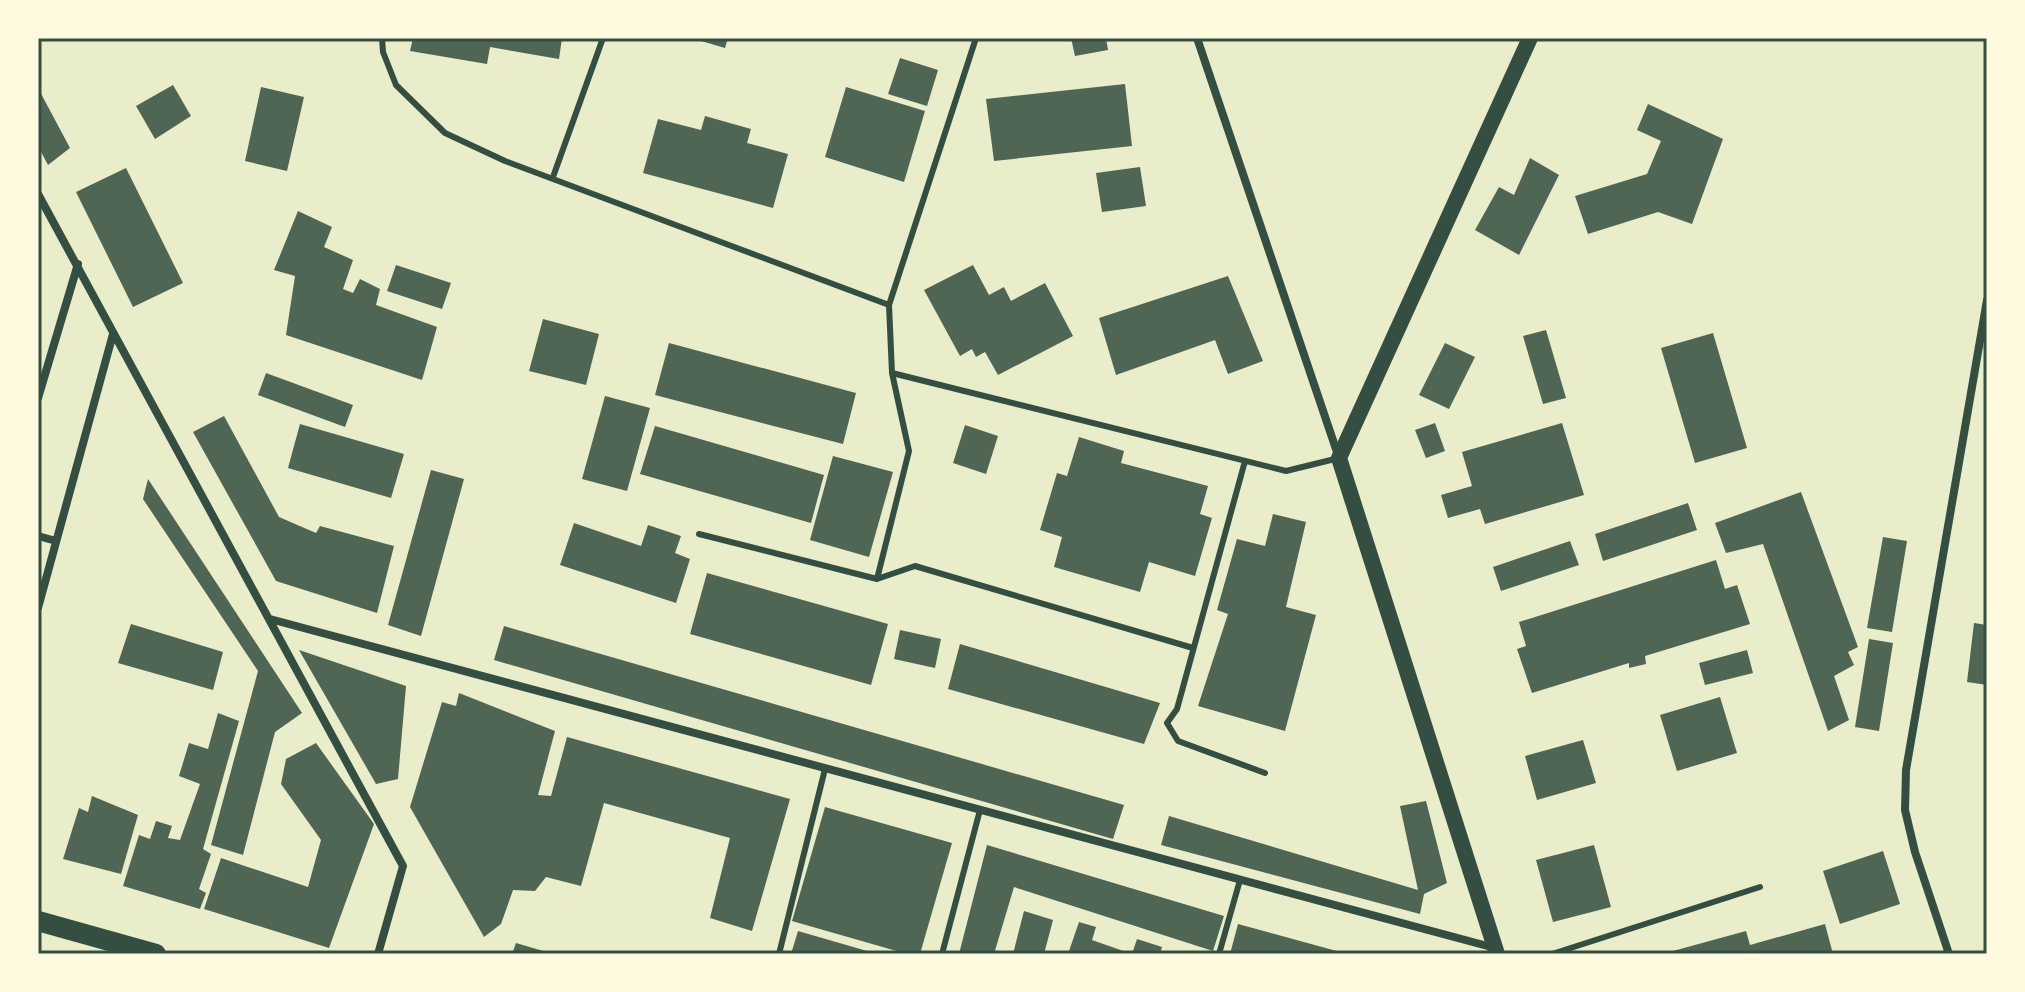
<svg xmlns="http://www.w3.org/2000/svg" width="2025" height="992" font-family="Raleway,sans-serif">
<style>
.building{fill:#4f6655}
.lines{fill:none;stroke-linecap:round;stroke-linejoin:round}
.service{stroke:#344e41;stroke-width:6}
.minor{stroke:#344e41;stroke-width:8}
.secondary{stroke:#344e41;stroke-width:16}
.primary{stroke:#344e41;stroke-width:20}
.neatline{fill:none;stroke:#344e41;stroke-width:3}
</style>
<rect width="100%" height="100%" fill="#e9edc9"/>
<path class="building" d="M 413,38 L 562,38 L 559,59 L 490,47 L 487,64 L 410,51 Z
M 691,38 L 728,38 L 725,48 Z
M 1071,38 L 1106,38 L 1108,50 L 1075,56 Z
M 900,58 L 938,70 L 927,106 L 888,94 Z
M 1125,84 L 1132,146 L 994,161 L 986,99 Z
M 173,85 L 191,116 L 155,139 L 136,106 Z
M 261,87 L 304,97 L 287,171 L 245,161 Z
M 846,87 L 925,111 L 904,182 L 825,157 Z
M 38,88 L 70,148 L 48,165 L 38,146 Z
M 1648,104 L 1723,139 L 1692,224 L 1658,212 L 1588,234 L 1575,196 L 1647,174 L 1661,141 L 1637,130 Z
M 705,116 L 751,129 L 747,143 L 788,154 L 773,208 L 643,173 L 658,119 L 701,130 Z
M 1530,158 L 1559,175 L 1519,255 L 1475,230 L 1499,187 L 1514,195 Z
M 1140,167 L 1146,206 L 1102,212 L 1096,173 Z
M 126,168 L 183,283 L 133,307 L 76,192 Z
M 298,211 L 332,227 L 324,247 L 353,260 L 343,289 L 353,293 L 360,279 L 380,289 L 376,305 L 437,327 L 422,380 L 286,335 L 295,276 L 274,270 Z
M 396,265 L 451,283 L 442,309 L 387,291 Z
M 973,265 L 989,295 L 1004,287 L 1011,301 L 1045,283 L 1073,336 L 998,375 L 985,352 L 976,357 L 972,349 L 960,356 L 924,290 Z
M 1228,276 L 1263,361 L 1228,374 L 1215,340 L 1116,375 L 1099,318 Z
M 543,319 L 599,334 L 586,385 L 529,371 Z
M 1546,330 L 1566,398 L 1543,404 L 1523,336 Z
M 1713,333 L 1747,448 L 1695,463 L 1661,348 Z
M 669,343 L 856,393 L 843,444 L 655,395 Z
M 1445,343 L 1475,357 L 1449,409 L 1419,395 Z
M 266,373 L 353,405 L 345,427 L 258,395 Z
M 605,396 L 650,408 L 627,491 L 582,479 Z
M 224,416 L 279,517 L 316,533 L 320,526 L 394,546 L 377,613 L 276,581 L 193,432 Z
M 1435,423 L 1445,451 L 1426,458 L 1415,430 Z
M 1562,423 L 1584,495 L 1485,524 L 1480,509 L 1448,518 L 1441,495 L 1472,486 L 1462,452 Z
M 300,424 L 404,454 L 391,498 L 288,468 Z
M 965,425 L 998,436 L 986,474 L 953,463 Z
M 655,426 L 824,475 L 811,523 L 640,474 Z
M 1079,437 L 1124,451 L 1121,463 L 1208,486 L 1200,514 L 1212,518 L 1195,576 L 1149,562 L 1140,592 L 1054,567 L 1062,537 L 1040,530 L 1057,473 L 1067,476 Z
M 833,456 L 893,472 L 869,557 L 810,540 Z
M 431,470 L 464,479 L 421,636 L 388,625 Z
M 148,479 L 302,713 L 275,732 L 243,855 L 211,845 L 258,671 L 143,499 Z
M 1801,492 L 1858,647 L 1848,652 L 1854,665 L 1834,676 L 1849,720 L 1828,731 L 1763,544 L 1726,553 L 1715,523 Z
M 1688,503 L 1697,530 L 1603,561 L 1595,534 Z
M 1273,514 L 1306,522 L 1286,607 L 1316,615 L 1285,731 L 1198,706 L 1228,614 L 1217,610 L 1237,539 L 1265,546 Z
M 574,523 L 641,546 L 648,525 L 681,536 L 675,553 L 690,559 L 676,603 L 560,565 Z
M 1883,537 L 1907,541 L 1892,632 L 1867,628 Z
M 1570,541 L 1579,565 L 1501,591 L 1493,567 Z
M 1716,560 L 1725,589 L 1737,585 L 1750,624 L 1645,656 L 1646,664 L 1629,668 L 1629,663 L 1532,693 L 1517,649 L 1526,646 L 1519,622 Z
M 707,573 L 888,624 L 871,685 L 690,634 Z
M 1974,623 L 1987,625 L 1987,685 L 1967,682 Z
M 131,624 L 223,652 L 213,690 L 118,663 Z
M 504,626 L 1124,805 L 1113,839 L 494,660 Z
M 900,630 L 941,639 L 935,668 L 894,659 Z
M 1869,639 L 1893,643 L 1879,731 L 1855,727 Z
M 960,644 L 1160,703 L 1144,744 L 948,689 Z
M 299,650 L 406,686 L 398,779 L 376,784 Z
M 1747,650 L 1753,673 L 1705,685 L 1699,663 Z
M 459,693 L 555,731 L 538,795 L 551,796 L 567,737 L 790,799 L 752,931 L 710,918 L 730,838 L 604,803 L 581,886 L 546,877 L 535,891 L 513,890 L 501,924 L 484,937 L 410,807 L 442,702 L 456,706 Z
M 1720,697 L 1737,753 L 1677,771 L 1660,715 Z
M 218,713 L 239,721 L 203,849 L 211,854 L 199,889 L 206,893 L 200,909 L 123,886 L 139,835 L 150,839 L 156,821 L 172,826 L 168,838 L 180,840 L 200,784 L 179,776 L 189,743 L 208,749 Z
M 1583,740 L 1596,783 L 1537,800 L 1525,756 Z
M 316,743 L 374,824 L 329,948 L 204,909 L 221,858 L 308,887 L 321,840 L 281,784 L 286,759 Z
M 92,796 L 138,815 L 121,874 L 63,859 L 79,808 L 88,812 Z
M 1426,801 L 1447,883 L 1424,894 L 1420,914 L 1161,845 L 1169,816 L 1418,890 L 1400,806 Z
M 825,807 L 952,843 L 920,954 L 907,954 L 792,921 Z
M 987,845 L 1224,916 L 1213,951 L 1014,887 L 994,954 L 959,954 Z
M 1594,845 L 1611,907 L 1553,922 L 1536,860 Z
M 1883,851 L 1900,904 L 1840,924 L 1823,871 Z
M 1024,911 L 1053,920 L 1044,954 L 1013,954 Z
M 1079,922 L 1096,927 L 1092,940 L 1132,954 L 1068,954 Z
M 1238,924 L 1344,953 L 1344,954 L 1230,954 Z
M 1825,924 L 1833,954 L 1662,954 L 1746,931 L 1750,945 Z
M 798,931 L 874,953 L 874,954 L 791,954 Z
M 1137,939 L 1162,947 L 1160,954 L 1132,954 Z
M 516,943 L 550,953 L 550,954 L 512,954 Z"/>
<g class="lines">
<path class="service" d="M 382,38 L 383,52 L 396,85 L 445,133 L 505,161 L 889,305
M 553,177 L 603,38
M 892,373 L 1286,471 L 1339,458
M 1245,461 L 1177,709 L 1167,723 L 1178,741 L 1265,773
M 699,534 L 877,579 L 915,566 L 1193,648
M 877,579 L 909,451 L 892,373 L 889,305 L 976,38
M 779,954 L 825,769
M 942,954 L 980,810
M 1219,954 L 1240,880
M 1552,954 L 1760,887"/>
<path class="minor" d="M 1197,38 L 1339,458
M 38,194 L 403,866 L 378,954
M 38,398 L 78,264
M 38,536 L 56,541
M 38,608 L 113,334
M 270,619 L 1495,948
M 1949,954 L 1915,852 L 1905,810 L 1906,770 L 1987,300"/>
<path class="secondary" d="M 1497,954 L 1339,458 L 1530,38"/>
<path class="primary" d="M 38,921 L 156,954"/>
</g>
<rect width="2025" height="992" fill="none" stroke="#fefae0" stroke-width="80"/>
<rect x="40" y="40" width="1945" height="912" class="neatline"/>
</svg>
